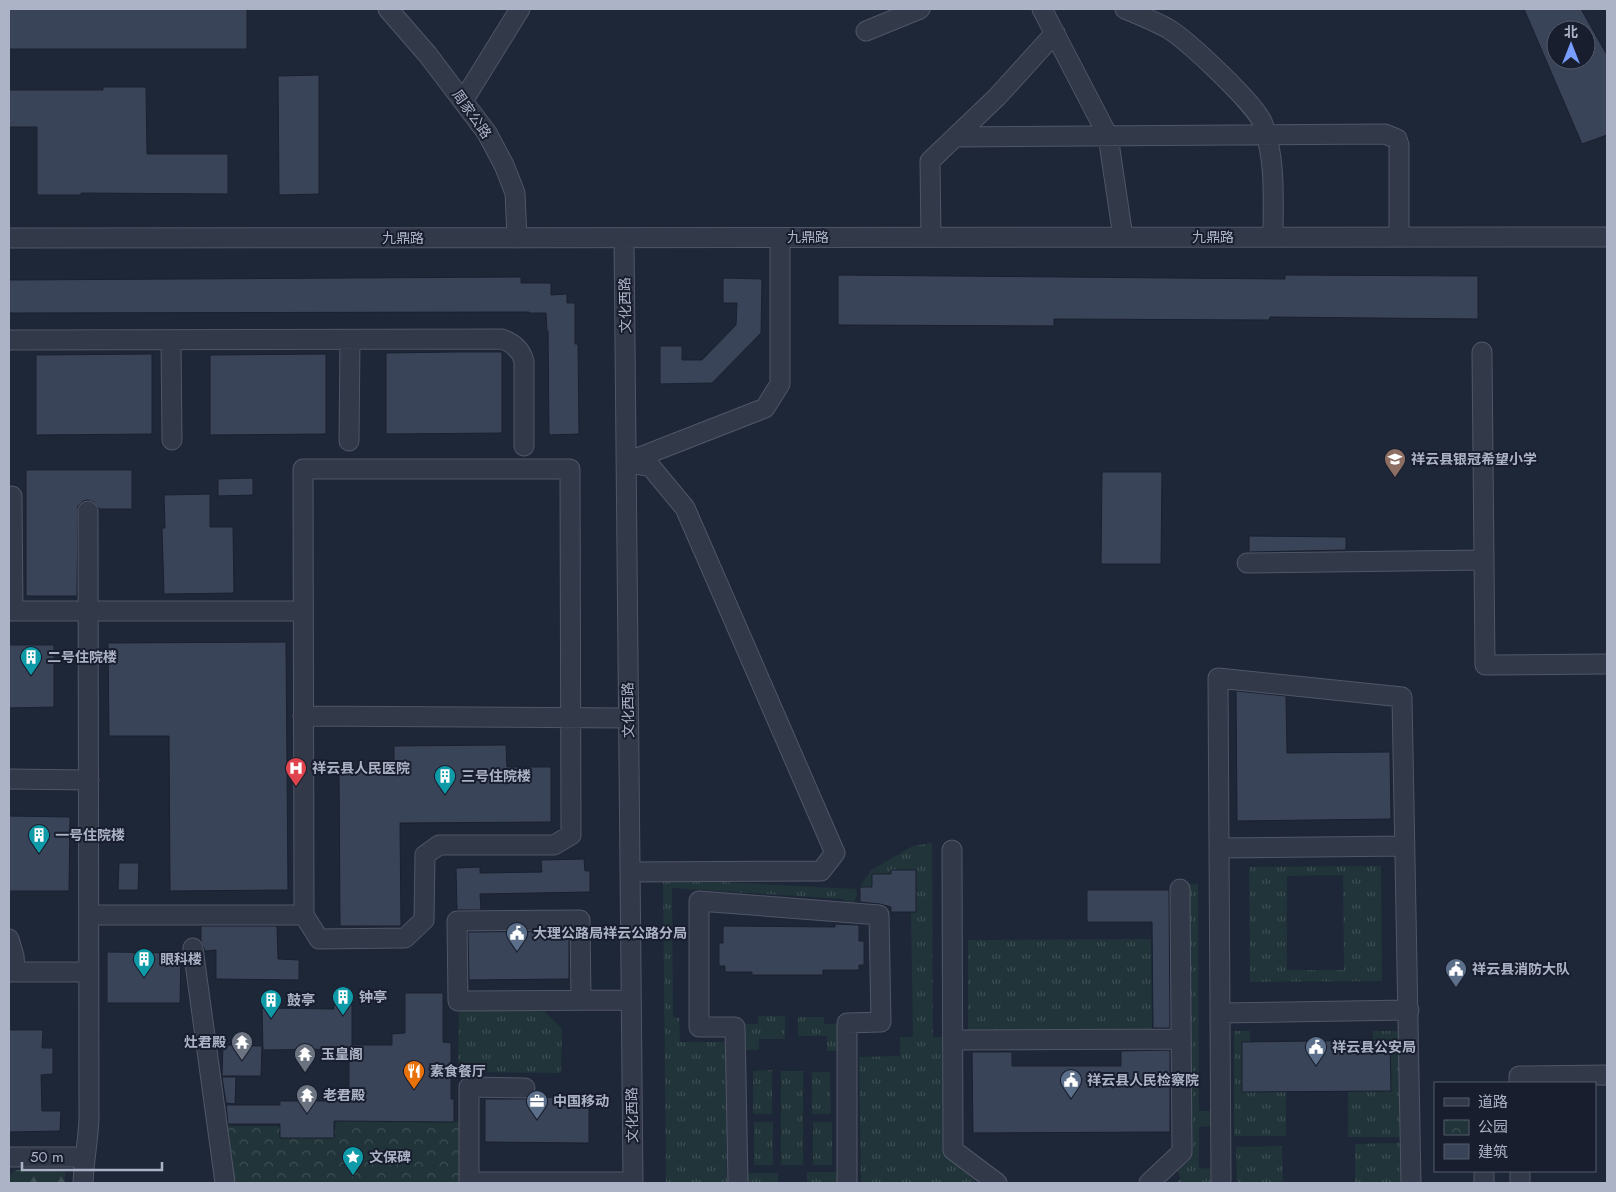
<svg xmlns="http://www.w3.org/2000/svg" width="1616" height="1192" font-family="Jost,'Noto Sans SC',sans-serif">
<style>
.grass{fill:url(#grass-tufts);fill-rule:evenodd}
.forest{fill:url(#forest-firs)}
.park{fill:url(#park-crowns)}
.building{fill:#3a4459;stroke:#1a202f;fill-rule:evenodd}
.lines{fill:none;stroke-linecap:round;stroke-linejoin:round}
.minor-casing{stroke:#505667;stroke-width:21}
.minor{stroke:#323948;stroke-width:19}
.labels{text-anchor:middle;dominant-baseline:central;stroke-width:4;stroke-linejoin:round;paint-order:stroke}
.street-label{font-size:14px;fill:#acb3c6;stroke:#181e2d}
.poi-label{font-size:14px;font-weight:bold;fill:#acb3c6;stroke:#181e2d;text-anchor:start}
</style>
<defs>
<pattern id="grass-tufts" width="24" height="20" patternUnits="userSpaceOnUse" patternTransform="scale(1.25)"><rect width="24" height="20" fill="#203439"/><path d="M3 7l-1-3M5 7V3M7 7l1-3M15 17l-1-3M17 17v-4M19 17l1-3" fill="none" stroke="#3e4f54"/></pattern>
<pattern id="forest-firs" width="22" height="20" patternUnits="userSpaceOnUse" patternTransform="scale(1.25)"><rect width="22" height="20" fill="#203439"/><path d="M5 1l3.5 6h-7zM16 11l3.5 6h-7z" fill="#3e4f54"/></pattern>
<pattern id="park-crowns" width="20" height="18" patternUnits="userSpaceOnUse" patternTransform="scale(1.25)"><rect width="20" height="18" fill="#203439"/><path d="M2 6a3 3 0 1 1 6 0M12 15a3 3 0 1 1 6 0" fill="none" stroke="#3e4f54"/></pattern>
</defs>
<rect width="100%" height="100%" fill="#1e2738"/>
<path class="grass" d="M 932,843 L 933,1037 L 946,1037 L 953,1158 L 976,1183 L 861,1183 L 859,1057 L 900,1056 L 900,1037 L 913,1037 L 911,912 L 916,912 L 916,870 L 891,874 L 872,887 L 860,887 L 871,870 L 913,846 Z
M 1381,866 L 1382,981 L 1250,982 L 1249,867 ZM 1343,875 L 1344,970 L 1287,970 L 1287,876 Z
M 663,879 L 856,889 L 857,895 L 854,902 L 849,904 L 843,899 L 672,888 L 673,1017 L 679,1018 L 680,1042 L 725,1042 L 727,1183 L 666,1183 Z
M 1187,884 L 1198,884 L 1199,1111 L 1214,1111 L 1214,1126 L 1199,1127 L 1199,1168 L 1213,1169 L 1212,1183 L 1176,1183 L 1181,1178 L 1175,1166 L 1188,1152 L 1191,1116 Z
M 1151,939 L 1152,1031 L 968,1033 L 968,940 Z
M 459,1007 L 541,1008 L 562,1029 L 561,1073 L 458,1072 Z
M 758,1016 L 785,1016 L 785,1039 L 759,1039 L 759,1050 L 745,1050 L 745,1024 L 758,1024 Z
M 798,1017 L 824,1017 L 824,1024 L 839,1024 L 839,1051 L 827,1051 L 827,1036 L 798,1036 Z
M 1234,1031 L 1250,1031 L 1250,1042 L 1242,1042 L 1242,1092 L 1286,1092 L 1286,1136 L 1234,1136 Z
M 1373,1031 L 1398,1031 L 1401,1137 L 1348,1137 L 1348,1091 L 1391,1090 L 1390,1040 L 1373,1040 Z
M 772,1070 L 772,1114 L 753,1114 L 753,1071 Z
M 781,1071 L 803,1071 L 803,1165 L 781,1165 Z
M 812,1072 L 830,1072 L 831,1114 L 812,1114 Z
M 754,1122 L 773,1122 L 773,1165 L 754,1165 Z
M 813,1122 L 832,1122 L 832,1165 L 813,1165 Z
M 1401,1143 L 1402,1183 L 1355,1183 L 1355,1144 Z
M 1282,1146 L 1283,1183 L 1237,1183 L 1236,1147 Z
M 807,1172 L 838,1172 L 838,1183 L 807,1183 Z
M 747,1173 L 778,1173 L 778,1183 L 747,1183 Z"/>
<path class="forest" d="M 65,1169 L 65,1183 L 9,1183 L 9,1177 L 14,1170 Z"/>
<path class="park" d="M 336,1121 L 460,1122 L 461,1183 L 233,1183 L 223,1126 L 280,1126 L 281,1138 L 334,1138 Z"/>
<path class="building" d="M 9,9 L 247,9 L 247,49 L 9,49 Z
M 1524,9 L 1581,9 L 1607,55 L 1607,135 L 1582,144 ZM 1556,30 L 1586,30 L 1586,60 L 1556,60 Z
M 319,75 L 319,194 L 279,195 L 278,76 Z
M 103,87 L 146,87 L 147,154 L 228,154 L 228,194 L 81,193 L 81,195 L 37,195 L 37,127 L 9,127 L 9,90 L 103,90 Z
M 838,275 L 1285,279 L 1285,275 L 1478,276 L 1478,319 L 1270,317 L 1269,320 L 1054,319 L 1054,326 L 838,325 Z
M 521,277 L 521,283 L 551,283 L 551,295 L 567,294 L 567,303 L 575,303 L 575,344 L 578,344 L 579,434 L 549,435 L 548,331 L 547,331 L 546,313 L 529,313 L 529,312 L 9,313 L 9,280 Z
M 723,278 L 762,279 L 761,333 L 712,383 L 660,384 L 660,346 L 682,346 L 682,360 L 702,360 L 736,325 L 737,303 L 723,303 Z
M 456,352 L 502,352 L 502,433 L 386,434 L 386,353 Z
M 152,354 L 152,434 L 36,435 L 36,355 Z
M 326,354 L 326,434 L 210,435 L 210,355 Z
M 26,470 L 132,470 L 132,509 L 99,509 L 94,502 L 88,500 L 83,501 L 78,506 L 77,596 L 26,596 Z
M 1102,472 L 1162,472 L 1161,564 L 1101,564 Z
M 253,478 L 253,495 L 218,496 L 218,479 Z
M 210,494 L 210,527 L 233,527 L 234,593 L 164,594 L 162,528 L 165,528 L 164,495 Z
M 1249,536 L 1346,537 L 1346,550 L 1249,552 Z
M 286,642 L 288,890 L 170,891 L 169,736 L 109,736 L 108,643 Z
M 9,645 L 54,645 L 54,707 L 9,708 Z
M 1236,691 L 1286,696 L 1287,753 L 1390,752 L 1391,819 L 1237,821 Z
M 506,745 L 507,767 L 551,767 L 551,822 L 400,823 L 401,926 L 340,926 L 339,768 L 394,768 L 394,746 Z
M 9,816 L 70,817 L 69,891 L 9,891 Z
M 584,859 L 585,871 L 590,871 L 590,892 L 480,894 L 481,910 L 457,910 L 456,868 L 480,867 L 480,873 L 542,872 L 541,860 Z
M 119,863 L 139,863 L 138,890 L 118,890 Z
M 891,870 L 916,870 L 916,912 L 891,912 L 891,907 L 880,904 L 860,902 L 860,887 L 872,887 L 872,874 L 891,874 Z
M 1087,890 L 1169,890 L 1170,1028 L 1153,1028 L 1152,922 L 1087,922 Z
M 835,924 L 859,925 L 859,941 L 864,941 L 864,965 L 859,965 L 859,970 L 823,970 L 823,975 L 752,975 L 752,972 L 725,972 L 725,966 L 719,966 L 719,943 L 723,943 L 723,926 L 835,927 Z
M 201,926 L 277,926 L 278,959 L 299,960 L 299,980 L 216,979 L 216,950 L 205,951 L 201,941 Z
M 569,931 L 569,979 L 469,980 L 468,932 Z
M 107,952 L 181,953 L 180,1003 L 107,1003 Z
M 405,993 L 443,993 L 443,1042 L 451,1043 L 451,1099 L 454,1099 L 454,1122 L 334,1121 L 334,1138 L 280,1138 L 280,1124 L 228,1124 L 226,1105 L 280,1105 L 280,1101 L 336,1101 L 336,1098 L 349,1098 L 349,1049 L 263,1050 L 262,1008 L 334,1009 L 334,1005 L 352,1005 L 352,1045 L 392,1045 L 392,1034 L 405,1033 Z
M 9,1030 L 43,1030 L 42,1048 L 53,1048 L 53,1074 L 41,1075 L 42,1111 L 61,1111 L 60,1131 L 9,1132 Z
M 1390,1040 L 1391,1091 L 1242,1092 L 1242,1042 Z
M 223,1045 L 262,1046 L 261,1076 L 222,1076 Z
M 1170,1050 L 1170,1132 L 973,1133 L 972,1052 L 1012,1052 L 1012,1066 L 1121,1066 L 1121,1051 Z
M 222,1077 L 236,1077 L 235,1104 L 226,1103 Z
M 531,1097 L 589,1098 L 589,1143 L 485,1142 L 485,1099 L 525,1099 Z"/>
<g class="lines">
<g class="minor-casing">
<path id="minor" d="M 388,9 L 428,55 L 487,133 L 504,165 L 515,193 L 517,238
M 1042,9 L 1108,136 L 1123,237
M 1125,9 C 1139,15 1154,21 1167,28 C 1186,39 1257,105 1263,124 C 1276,161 1273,198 1273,237
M 866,31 L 920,9
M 463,101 L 520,9
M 956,137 L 1385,134 L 1397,139 L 1399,145 L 1399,237
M 931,237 L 930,161 L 997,97 L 1055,33
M 9,238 L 1607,237
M 624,238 L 633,1183
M 9,340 L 502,339 C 513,343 521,350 524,361 L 524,446
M 171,340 L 172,440
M 1482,352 L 1484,560
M 349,441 L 350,340
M 626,462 L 651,467 L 685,508 L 835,853 L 821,871 L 630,872
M 627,462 L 765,408 L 780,384 L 780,238
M 12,496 L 13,611
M 1247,563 L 1484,560 L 1485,665 L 1607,664
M 9,611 L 303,611
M 303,716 L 628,718
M 9,779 L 89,780
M 1219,848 L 1405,846
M 952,850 L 953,1150 L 997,1183
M 89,915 L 304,915 L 303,469 L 570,469 L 571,835 L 554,845 L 439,845 L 425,855 L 424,920 L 405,938 L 319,939 L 304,915
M 9,939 L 14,956 L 15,972
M 193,948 L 225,1183
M 9,972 L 89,972
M 581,1000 L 580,920 L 457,921 L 458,1001 L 631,1000
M 1220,1013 L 1409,1010
M 953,1040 L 1181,1039
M 1519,1083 L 1519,1076 L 1607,1075
M 525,1088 L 469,1087 L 469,1182 L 633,1182
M 9,1157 L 84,1157
M 1484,1171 L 1484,1183
M 1520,1171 L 1520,1183
M 83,1183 C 84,1161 88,1141 89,1119 L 88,511
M 738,1183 L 735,1027 L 699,1027 L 699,901 L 879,915 L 881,1022 L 847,1023 L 847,1183
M 1149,1183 L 1182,1152 L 1180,889
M 1221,1183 L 1218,678 L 1402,697 L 1411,1183"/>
</g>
<use href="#minor" class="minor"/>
</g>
<defs>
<g id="school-pin" transform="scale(1.125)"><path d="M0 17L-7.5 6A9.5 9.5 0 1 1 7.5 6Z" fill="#8d6e63" stroke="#181e2d"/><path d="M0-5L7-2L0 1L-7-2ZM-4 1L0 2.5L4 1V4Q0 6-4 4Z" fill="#fff"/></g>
<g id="building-pin" transform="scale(1.125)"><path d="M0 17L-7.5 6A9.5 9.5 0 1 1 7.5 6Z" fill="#0f9aa8" stroke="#181e2d"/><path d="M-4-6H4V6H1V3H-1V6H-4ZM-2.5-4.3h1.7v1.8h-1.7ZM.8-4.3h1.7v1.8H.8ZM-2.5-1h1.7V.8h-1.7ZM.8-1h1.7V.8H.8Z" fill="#fff"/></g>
<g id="hospital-pin" transform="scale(1.125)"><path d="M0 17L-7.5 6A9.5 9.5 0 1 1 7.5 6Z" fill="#e0444e" stroke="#181e2d"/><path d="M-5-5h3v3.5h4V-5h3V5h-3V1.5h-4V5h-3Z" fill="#fff"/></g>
<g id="civic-pin" transform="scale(1.125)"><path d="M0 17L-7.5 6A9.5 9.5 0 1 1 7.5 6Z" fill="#5c6f8a" stroke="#181e2d"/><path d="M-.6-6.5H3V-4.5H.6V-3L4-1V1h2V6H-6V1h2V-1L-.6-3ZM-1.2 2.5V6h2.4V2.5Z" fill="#fff"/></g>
<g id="temple-pin" transform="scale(1.125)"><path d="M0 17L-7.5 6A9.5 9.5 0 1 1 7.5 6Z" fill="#6b7280" stroke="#181e2d"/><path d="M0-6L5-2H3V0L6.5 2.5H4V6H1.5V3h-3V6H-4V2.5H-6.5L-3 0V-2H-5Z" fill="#fff"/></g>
<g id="restaurant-pin" transform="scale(1.125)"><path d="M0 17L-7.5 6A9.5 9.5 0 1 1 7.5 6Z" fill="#e8710a" stroke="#181e2d"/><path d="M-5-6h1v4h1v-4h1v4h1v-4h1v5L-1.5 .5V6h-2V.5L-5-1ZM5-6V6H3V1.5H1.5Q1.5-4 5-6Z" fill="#fff"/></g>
<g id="office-pin" transform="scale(1.125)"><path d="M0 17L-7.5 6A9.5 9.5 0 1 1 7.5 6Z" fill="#5c6f8a" stroke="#181e2d"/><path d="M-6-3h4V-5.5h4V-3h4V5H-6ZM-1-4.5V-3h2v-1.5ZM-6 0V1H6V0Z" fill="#fff"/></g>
<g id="sight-pin" transform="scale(1.125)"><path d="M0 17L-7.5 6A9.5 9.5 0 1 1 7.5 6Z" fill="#0f9aa8" stroke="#181e2d"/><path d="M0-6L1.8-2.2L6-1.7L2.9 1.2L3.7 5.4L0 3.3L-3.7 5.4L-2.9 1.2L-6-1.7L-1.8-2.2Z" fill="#fff"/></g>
</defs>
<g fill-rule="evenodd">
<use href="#school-pin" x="1395" y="459"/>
<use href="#building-pin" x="31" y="657"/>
<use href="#hospital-pin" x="296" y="768"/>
<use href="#building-pin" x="445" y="776"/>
<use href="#building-pin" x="39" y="835"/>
<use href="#civic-pin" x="517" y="933"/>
<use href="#building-pin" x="144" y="959"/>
<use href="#civic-pin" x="1456" y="969"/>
<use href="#building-pin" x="343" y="997"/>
<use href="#building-pin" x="271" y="1000"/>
<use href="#temple-pin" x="242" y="1042"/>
<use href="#civic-pin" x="1316" y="1047"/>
<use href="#temple-pin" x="305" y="1054"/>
<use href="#restaurant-pin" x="414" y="1071"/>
<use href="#civic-pin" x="1071" y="1080"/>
<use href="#temple-pin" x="307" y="1095"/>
<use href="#office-pin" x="537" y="1101"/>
<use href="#sight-pin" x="353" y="1157"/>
</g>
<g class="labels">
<g class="street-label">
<text transform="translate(472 114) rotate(55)">周家公路</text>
<text x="808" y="237">九鼎路</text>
<text x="1213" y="237">九鼎路</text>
<text x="403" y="238">九鼎路</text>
<text transform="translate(625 305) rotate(-91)">文化西路</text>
<text transform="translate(628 710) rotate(-91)">文化西路</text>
<text transform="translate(632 1115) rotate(-91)">文化西路</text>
</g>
<g class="poi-label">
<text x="1411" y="459">祥云县银冠希望小学</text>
<text x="47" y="657">二号住院楼</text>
<text x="312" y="768">祥云县人民医院</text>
<text x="461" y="776">三号住院楼</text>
<text x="55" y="835">一号住院楼</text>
<text x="533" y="933">大理公路局祥云公路分局</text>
<text x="160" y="959">眼科楼</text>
<text x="1472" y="969">祥云县消防大队</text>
<text x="359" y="997">钟亭</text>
<text x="287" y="1000">鼓亭</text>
<text x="226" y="1042" text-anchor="end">灶君殿</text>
<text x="1332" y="1047">祥云县公安局</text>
<text x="321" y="1054">玉皇阁</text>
<text x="430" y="1071">素食餐厅</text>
<text x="1087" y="1080">祥云县人民检察院</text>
<text x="323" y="1095">老君殿</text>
<text x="553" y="1101">中国移动</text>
<text x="369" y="1157">文保碑</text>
</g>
</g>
<rect width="1616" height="1192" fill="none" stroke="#acb3c6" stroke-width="20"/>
<rect x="1434" y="1082" width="162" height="90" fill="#181e2d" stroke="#535a6a"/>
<rect x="1444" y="1098" width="25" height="8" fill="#323948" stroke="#535a6a"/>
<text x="1478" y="1107" font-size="15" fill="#acb3c6">道路</text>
<rect x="1444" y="1120" width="25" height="15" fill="url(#park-crowns)" stroke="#535a6a"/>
<text x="1478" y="1132" font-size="15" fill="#acb3c6">公园</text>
<rect x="1444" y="1144" width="25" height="15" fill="#3a4459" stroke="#535a6a"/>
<text x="1478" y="1157" font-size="15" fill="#acb3c6">建筑</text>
<g transform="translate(1571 45)"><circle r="24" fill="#181e2d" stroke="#535a6a"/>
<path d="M0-4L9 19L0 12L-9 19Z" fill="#789dfe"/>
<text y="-8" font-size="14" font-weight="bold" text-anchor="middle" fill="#acb3c6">北</text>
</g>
<path d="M22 1162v8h140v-8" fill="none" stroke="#acb3c6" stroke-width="2.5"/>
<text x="30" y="1162" font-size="15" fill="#acb3c6" stroke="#181e2d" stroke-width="4" paint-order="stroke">50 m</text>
</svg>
